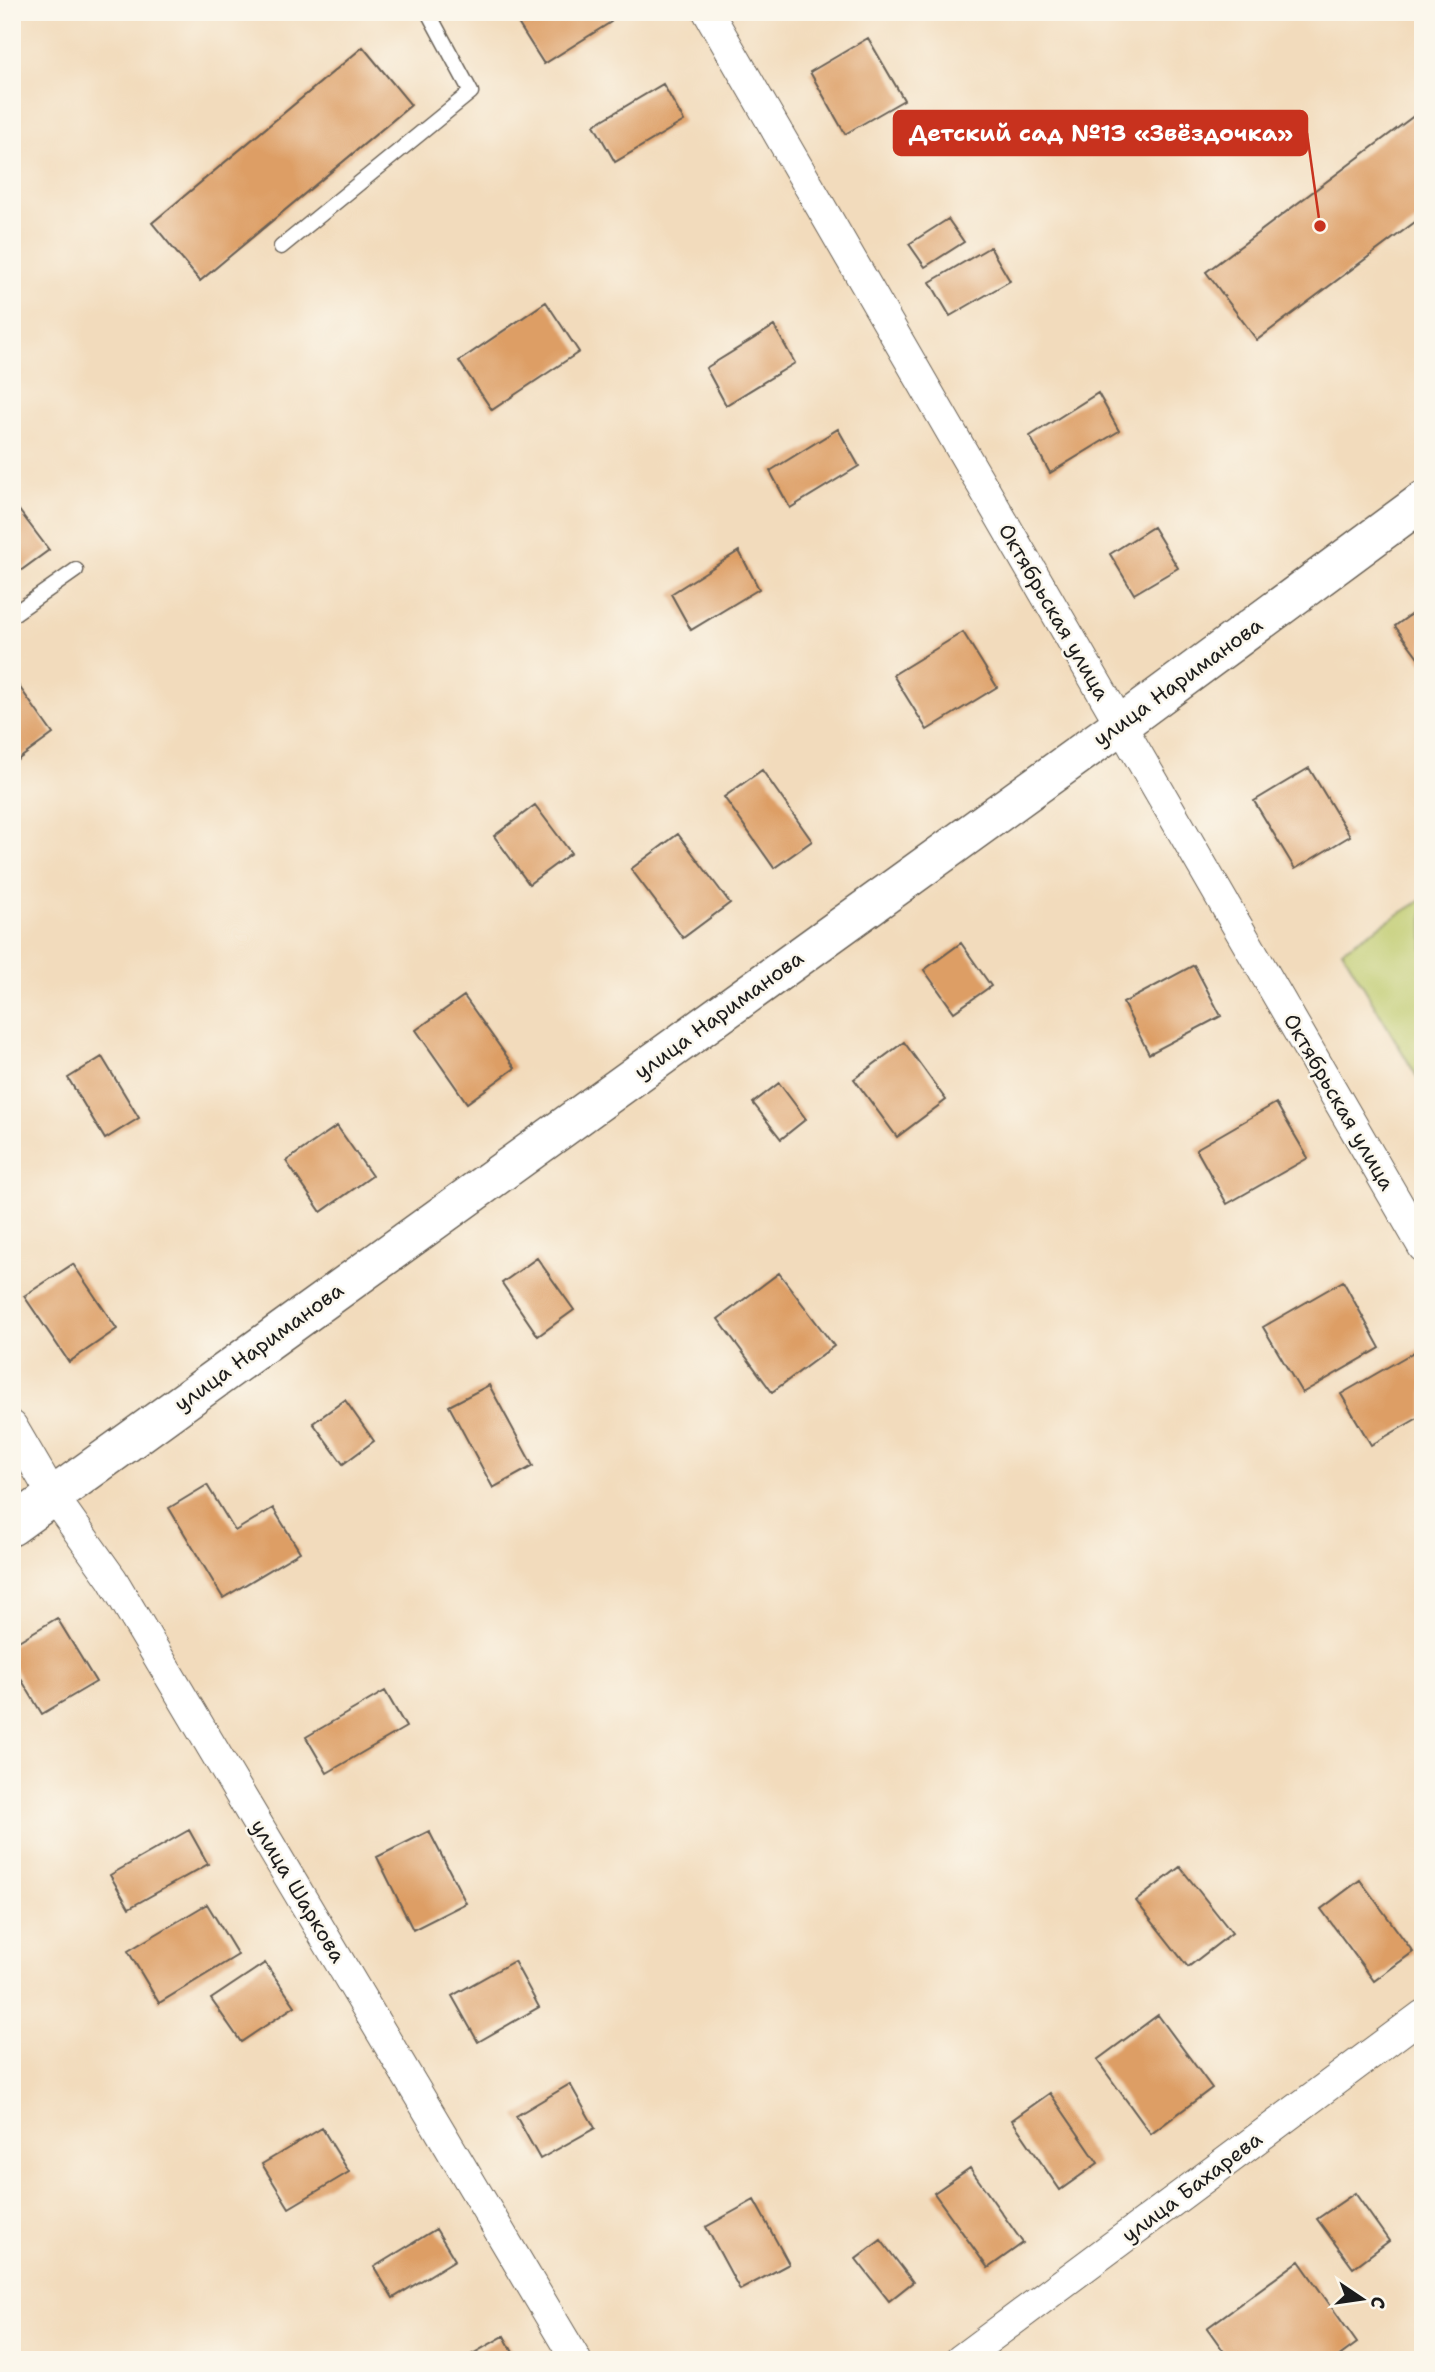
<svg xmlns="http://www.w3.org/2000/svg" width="1435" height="2372" font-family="'Shantell Sans',sans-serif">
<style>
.green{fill:#bdc96b;stroke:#6c7244;stroke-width:2}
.building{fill:#dd9e65}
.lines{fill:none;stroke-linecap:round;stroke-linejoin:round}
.lane-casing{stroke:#675f54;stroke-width:17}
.street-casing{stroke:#675f54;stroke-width:32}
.secondary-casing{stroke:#675f54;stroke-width:41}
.lane{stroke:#fff;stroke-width:14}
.street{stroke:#fff;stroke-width:30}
.secondary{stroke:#fff;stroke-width:38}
.labels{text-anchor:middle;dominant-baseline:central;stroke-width:5;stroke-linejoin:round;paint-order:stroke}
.street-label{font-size:21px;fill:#1c1c1c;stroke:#fbf7ec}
.leader{fill:none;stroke:#c8321e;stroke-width:2.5}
.callout-dot{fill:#c8321e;stroke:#fbf7ec;stroke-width:2.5}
.callout{fill:#c8321e;stroke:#c8321e;stroke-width:2.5}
.callout-label{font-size:23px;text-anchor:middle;font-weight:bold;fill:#fff}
</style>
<rect width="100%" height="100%" fill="#fbf7ec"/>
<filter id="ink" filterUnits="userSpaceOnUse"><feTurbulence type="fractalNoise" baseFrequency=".0143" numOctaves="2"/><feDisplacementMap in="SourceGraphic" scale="14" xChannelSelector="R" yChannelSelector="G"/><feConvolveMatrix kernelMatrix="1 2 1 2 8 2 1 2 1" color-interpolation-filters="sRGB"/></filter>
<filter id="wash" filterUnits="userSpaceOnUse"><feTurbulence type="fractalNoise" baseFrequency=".00686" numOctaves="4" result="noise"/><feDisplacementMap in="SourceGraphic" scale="28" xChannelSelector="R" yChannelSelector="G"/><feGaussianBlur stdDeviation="1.57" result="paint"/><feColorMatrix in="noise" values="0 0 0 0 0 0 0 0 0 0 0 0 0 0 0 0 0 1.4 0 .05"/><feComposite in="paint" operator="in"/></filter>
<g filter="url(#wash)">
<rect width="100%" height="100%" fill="#f2dbbc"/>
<path class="green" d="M 1423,899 L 1423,1087 L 1342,950 Z"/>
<g id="blocks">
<path class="building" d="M 511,12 L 605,12 L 611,22 L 544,64 Z
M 868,38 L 904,100 L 845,134 L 810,72 Z
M 363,47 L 411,105 L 200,281 L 152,223 Z
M 663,84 L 684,121 L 615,162 L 594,125 Z
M 1423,109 L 1423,216 L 1257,340 L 1206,272 Z
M 948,219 L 964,242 L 925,267 L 909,244 Z
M 990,247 L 1010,281 L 950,316 L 930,282 Z
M 546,302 L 579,352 L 492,410 L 459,361 Z
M 774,326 L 795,363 L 726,405 L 706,368 Z
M 1098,393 L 1119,431 L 1050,473 L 1030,436 Z
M 838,429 L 859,466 L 790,508 L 770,471 Z
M 12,501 L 49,550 L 12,577 Z
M 1153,527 L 1178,568 L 1134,594 L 1110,554 Z
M 739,551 L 759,589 L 691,630 L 671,594 Z
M 1423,606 L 1423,664 L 1395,626 Z
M 963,632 L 997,687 L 927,730 L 893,675 Z
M 16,682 L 53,734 L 12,764 L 12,685 Z
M 1309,768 L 1350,836 L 1295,869 L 1254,801 Z
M 762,770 L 812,841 L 774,868 L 724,797 Z
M 535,805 L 571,853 L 529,884 L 494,836 Z
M 678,834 L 730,903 L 683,938 L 631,869 Z
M 961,943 L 991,986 L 954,1012 L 924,970 Z
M 1194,965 L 1221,1016 L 1149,1054 L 1123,1003 Z
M 464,996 L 515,1068 L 467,1103 L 416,1030 Z
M 904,1042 L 946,1100 L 897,1137 L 854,1079 Z
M 102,1057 L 139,1118 L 105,1139 L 68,1078 Z
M 779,1083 L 806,1119 L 781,1139 L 753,1103 Z
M 1276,1103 L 1308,1158 L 1227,1204 L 1196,1149 Z
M 337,1126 L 372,1176 L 321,1212 L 286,1161 Z
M 537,1258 L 574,1310 L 538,1336 L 502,1283 Z
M 73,1264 L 117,1329 L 69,1362 L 24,1296 Z
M 779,1273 L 834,1346 L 772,1392 L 718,1319 Z
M 1343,1281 L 1380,1348 L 1302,1393 L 1263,1327 Z
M 1419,1349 L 1423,1356 L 1423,1415 L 1371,1445 L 1341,1394 Z
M 489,1385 L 533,1466 L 493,1488 L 449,1406 Z
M 345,1400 L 374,1441 L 343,1464 L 313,1423 Z
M 207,1485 L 235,1531 L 273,1508 L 300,1552 L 223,1598 L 169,1508 Z
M 57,1618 L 96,1682 L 42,1714 L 12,1664 L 12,1645 Z
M 385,1691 L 406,1727 L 327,1773 L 306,1737 Z
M 189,1830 L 208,1864 L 129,1908 L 110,1875 Z
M 429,1831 L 466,1903 L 413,1930 L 377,1857 Z
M 1180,1867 L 1232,1933 L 1188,1967 L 1136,1901 Z
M 1360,1880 L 1413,1952 L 1374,1981 L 1321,1909 Z
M 207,1904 L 238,1955 L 159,2003 L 128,1951 Z
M 514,1961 L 539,2007 L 478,2042 L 452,1996 Z
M 265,1963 L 295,2006 L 241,2042 L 211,1999 Z
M 1158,2015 L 1212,2088 L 1151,2134 L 1097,2060 Z
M 570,2084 L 595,2128 L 540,2159 L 516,2116 Z
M 1050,2093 L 1098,2163 L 1060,2190 L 1012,2120 Z
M 322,2128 L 349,2172 L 289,2208 L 262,2164 Z
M 970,2168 L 1023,2243 L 988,2268 L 934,2193 Z
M 1355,2193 L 1389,2241 L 1353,2268 L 1317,2219 Z
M 754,2200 L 789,2264 L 740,2290 L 706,2227 Z
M 436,2229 L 455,2260 L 393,2298 L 374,2267 Z
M 881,2240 L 913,2282 L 889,2301 L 856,2259 Z
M 1299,2261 L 1357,2343 L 1334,2360 L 1230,2360 L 1207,2328 Z
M 504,2336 L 517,2360 L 462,2360 Z"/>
</g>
</g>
<g filter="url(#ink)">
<use href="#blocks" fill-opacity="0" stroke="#675f54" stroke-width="2"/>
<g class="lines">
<g class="lane-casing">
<path id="lane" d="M 281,247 L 471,92 L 430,16 L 436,12
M 12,615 L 76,570"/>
</g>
<g class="street-casing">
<path id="street" d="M 708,12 L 1423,1247
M 12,1426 L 53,1496 L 112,1579 L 576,2360
M 960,2360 L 1423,2015"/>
</g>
<g class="secondary-casing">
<path id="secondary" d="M 12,1526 L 1120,725 L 1423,501"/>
</g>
<use href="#lane" class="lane"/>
<use href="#street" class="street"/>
<use href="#secondary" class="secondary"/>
</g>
</g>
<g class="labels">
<g class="street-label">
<text transform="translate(1054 612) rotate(60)">Октябрьская улица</text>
<text transform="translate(1178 682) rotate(-36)">улица Нариманова</text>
<text transform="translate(719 1015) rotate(-36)">улица Нариманова</text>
<text transform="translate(1339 1102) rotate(60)">Октябрьская улица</text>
<text transform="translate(259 1347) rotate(-36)">улица Нариманова</text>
<text transform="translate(298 1891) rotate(59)">улица Шаркова</text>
<text transform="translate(1192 2187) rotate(-37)">улица Бахарева</text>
</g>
</g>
<path class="leader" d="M1320 226L1307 133"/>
<circle class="callout-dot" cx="1320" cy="226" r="7"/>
<rect class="callout" x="894" y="111" width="413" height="44" rx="7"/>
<g class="callout-label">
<text x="1101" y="141">Детский сад №13 «Звёздочка»</text>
</g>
<rect width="1435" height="2372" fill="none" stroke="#fbf7ec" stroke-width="42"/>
<g transform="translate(1362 2299) rotate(103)" stroke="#fbf7ec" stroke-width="5" paint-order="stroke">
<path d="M0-5L12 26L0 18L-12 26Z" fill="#1c1c1c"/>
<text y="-10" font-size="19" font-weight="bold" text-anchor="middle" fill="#1c1c1c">С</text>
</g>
</svg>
